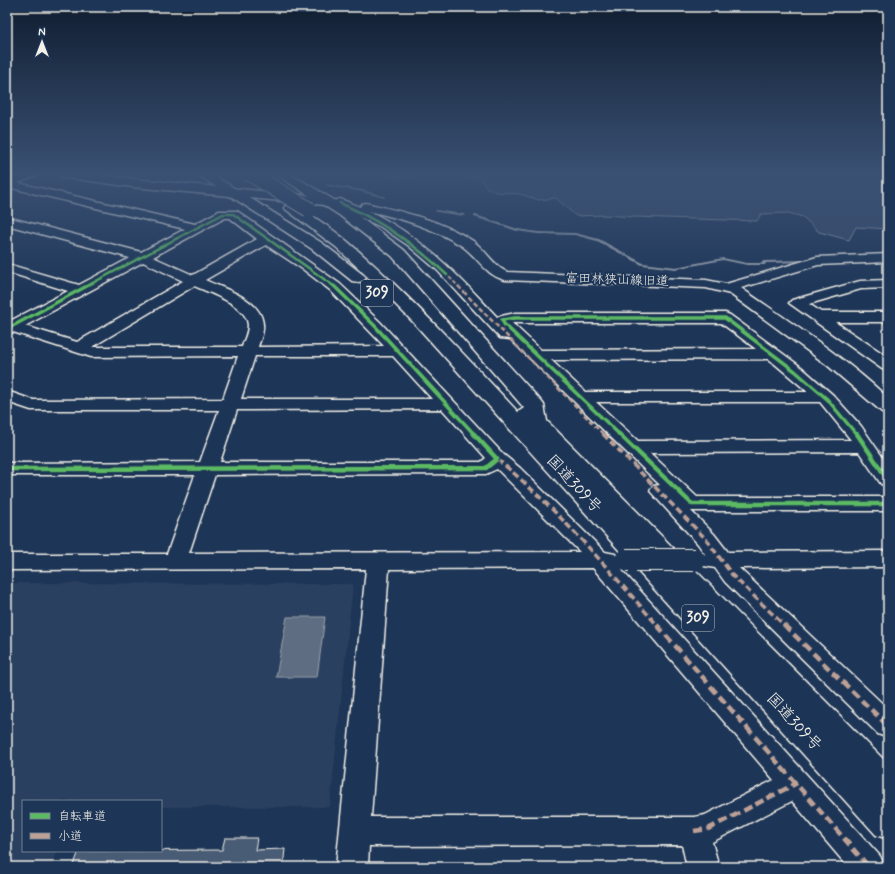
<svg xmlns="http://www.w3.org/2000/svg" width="895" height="874" font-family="Mynerve,'Klee One',sans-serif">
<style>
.built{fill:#2a4060}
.green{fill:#354a67;stroke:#949ea8}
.water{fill:#5e6d82;stroke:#9aa2ab}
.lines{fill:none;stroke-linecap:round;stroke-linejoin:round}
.stream{fill:#9aa2ab;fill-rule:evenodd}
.building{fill:#485b74;stroke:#f4f1e8}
.minor-casing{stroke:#f4f1e8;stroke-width:3}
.major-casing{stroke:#f4f1e8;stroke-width:3}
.highway-casing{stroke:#f4f1e8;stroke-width:3}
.minor{fill:#1d3557;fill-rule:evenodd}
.major{fill:#1d3557;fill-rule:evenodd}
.highway{fill:#1d3557;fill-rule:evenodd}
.minor-bridge-casing{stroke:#f4f1e8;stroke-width:24;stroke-linecap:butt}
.highway-bridge-casing{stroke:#f4f1e8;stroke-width:17;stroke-linecap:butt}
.minor-bridge{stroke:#1d3557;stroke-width:22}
.highway-bridge{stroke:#1d3557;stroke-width:15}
.quiet-far3{stroke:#bda197;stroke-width:2;stroke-dasharray:4 2;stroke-linecap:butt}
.quiet-far2{stroke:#bda197;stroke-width:2.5;stroke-dasharray:5 2.5;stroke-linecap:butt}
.quiet-far1{stroke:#bda197;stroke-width:3.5;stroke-dasharray:7 3.5;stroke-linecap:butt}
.quiet{stroke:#bda197;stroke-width:4.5;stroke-dasharray:9 4.5;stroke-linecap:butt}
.cycleway-far2-casing{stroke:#1d3557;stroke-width:4}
.cycleway-far1-casing{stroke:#1d3557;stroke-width:5.5}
.cycleway-casing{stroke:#1d3557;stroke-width:7}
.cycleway-far2{stroke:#5cba63;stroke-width:2.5}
.cycleway-far1{stroke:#5cba63;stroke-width:3.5}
.cycleway{stroke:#5cba63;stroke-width:4.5}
.labels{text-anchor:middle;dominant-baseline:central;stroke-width:4;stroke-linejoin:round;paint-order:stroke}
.far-street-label{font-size:13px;fill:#f4f1e8;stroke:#1d3557}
.shield{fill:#1d3557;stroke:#b4b9bc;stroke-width:1}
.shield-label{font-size:15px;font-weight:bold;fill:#f4f1e8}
.street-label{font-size:16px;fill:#f4f1e8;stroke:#1d3557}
</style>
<rect width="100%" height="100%" fill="#1d3557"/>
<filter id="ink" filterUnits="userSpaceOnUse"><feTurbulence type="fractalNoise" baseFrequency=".025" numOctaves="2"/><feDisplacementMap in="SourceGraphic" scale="8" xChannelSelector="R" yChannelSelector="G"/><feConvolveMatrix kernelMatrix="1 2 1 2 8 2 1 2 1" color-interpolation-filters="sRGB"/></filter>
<g filter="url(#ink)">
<path class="built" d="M 7,583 L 353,584 L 330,807 L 161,807 L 161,801 L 23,801 L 23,851 L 58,851 L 51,867 L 7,867 Z"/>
<path class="green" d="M 384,173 L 888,173 L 888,229 L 856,227 L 849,240 L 819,232 L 803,217 L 788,213 L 761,214 L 757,221 L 634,217 L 605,215 L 576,216 L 556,198 L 539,200 L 520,194 L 496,192 L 486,187 L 479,177 L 393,177 Z"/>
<path class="water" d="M 287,617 L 325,617 L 317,677 L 276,677 Z"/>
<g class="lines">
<path class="stream" d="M 326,184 L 363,190 L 386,197 L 384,198 L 363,192 L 327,186 L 325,185 Z
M 436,210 L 464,214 L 466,215 L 464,216 L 437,212 L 435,211 Z
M 474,215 L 476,215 L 518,229 L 538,232 L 575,233 L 599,239 L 643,263 L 676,267 L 723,258 L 747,263 L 762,263 L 763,261 L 764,261 L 808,260 L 810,261 L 808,262 L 766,263 L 765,265 L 747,265 L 723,260 L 676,269 L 642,265 L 597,241 L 575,235 L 538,234 L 517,231 L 474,217 Z"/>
</g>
<path class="building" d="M 225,838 L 257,838 L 255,850 L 285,849 L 283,867 L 73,867 L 79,851 L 222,850 Z"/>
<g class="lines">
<g class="minor-casing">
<path id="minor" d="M 23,173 L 39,173 L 37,175 L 18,183 L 195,224 L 219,211 L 237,211 L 340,284 L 380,322 L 504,455 L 520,468 L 605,552 L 615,554 L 618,560 L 616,564 L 880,856 L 885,867 L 848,867 L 792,801 L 712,842 L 719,867 L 687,867 L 682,845 L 369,846 L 368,867 L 336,867 L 366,569 L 7,570 L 7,554 L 167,554 L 195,475 L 7,475 L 7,463 L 200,462 L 219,410 L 31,410 L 7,402 L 7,391 L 33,400 L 223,399 L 238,356 L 91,357 L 13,332 L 7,334 L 7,320 L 10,321 L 68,291 L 7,272 L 7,264 L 79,285 L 130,258 L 7,225 L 7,217 L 141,252 L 185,229 L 7,187 L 7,179 ZM 225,218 L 230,218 L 257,239 L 193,275 L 153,257 ZM 266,245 L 304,270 L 330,290 L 384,346 L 258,347 C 260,340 264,333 263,325 C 262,299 224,289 205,280 ZM 143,262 L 183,281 L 77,342 L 25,326 ZM 194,286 C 210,293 247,305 248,325 C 248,333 244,340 242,347 L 92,347 ZM 255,356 L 393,356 L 432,399 L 241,399 ZM 442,409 L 486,458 L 481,462 L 220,462 L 237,410 ZM 497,469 L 580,552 L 189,553 L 215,475 L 486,474 ZM 593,568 L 774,780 L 705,815 L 694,817 L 371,817 L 389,569 Z
M 340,199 L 360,207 L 362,204 L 366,203 C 403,212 441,220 473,241 C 486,250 493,266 507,272 L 706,280 L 726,284 L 817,257 L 888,254 L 888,262 L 818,265 L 741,288 C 791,323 843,356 888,398 L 888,413 L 882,412 L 827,365 L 730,294 L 706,288 L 505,280 C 485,275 478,257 462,246 C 434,228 402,219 369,211 C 421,236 458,275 497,317 L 515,313 L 725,313 L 730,315 L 801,367 L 833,395 L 861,426 L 888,465 L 888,486 L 881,484 L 859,452 L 650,453 L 697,497 L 888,497 L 888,511 L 691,511 L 714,534 L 728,552 L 888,551 L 888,567 L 739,568 L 888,709 L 888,738 L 878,734 L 725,582 L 715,568 L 704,566 L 701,560 L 705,554 L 698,544 L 650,491 L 653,486 L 660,485 L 510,339 L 500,338 L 437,270 L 409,246 L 381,227 L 336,206 L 334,203 L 336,200 ZM 512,323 L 721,323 L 756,349 L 541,350 ZM 769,359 L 808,392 L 585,392 L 551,360 ZM 596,402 L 820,402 L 851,440 L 638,441 Z
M 888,280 L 888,288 L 861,289 L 809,304 L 821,312 L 888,312 L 888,322 L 835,322 L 888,357 L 888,370 L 882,369 L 789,303 L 792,300 L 860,281 Z"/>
</g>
<g class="major-casing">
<path id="major" d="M 56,173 L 90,173 L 133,179 L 325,197 L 330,198 L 332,201 L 330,204 L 325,205 L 133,187 L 62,177 Z"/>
</g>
<g class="highway-casing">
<path id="highway" d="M 195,173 L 210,173 L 322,243 L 366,277 L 364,281 L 358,282 L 352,281 L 312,249 Z
M 274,173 L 289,173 L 349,209 L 404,250 L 541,401 L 544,405 L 547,421 L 888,764 L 888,839 L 876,835 L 414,323 L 372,281 L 336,247 L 284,208 L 286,205 L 296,205 C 313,217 332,228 348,242 C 409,294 463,354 518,412 L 524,408 L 392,256 L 339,215 Z"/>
</g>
<use href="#minor" class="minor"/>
<use href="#major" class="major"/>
<use href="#highway" class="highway"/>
<g class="minor-bridge-casing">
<path id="minor-bridge" d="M 626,560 L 695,560"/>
</g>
<g class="highway-bridge-casing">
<path id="highway-bridge" d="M 249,173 L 310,210"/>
</g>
<use href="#minor-bridge" class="minor-bridge"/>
<use href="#highway-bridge" class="highway-bridge"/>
<path class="quiet-far3" d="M 445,273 L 459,287"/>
<path class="quiet-far2" d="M 458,286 L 604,435"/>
<path class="quiet-far1" d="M 603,434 L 706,539 L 733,576 L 785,626
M 497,459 C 557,508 607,568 658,626"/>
<path class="quiet" d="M 657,625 L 869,867
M 784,625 L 888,726
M 694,831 L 708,829 L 797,783"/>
<g class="cycleway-far2-casing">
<path id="cycleway-far2" d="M 340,203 C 381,221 415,244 447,275
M 85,287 L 223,214 L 233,214 L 335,287"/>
</g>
<g class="cycleway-far1-casing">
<path id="cycleway-far1" d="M 334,286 L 374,325 L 475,435
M 7,329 L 87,286
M 620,435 L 504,324 L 502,320 L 515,318 L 725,318 L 795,371 L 827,399 L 857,435"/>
</g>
<g class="cycleway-casing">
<path id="cycleway" d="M 619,434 L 692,504 L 888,504
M 857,434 L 888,480
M 7,469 L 486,468 L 497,459 L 474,434"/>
</g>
<use href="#cycleway-far2" class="cycleway-far2"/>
<use href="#cycleway-far1" class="cycleway-far1"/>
<use href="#cycleway" class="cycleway"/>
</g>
</g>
<linearGradient id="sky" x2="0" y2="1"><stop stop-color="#101d30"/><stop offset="0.59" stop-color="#3a5174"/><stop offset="1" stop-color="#3a5174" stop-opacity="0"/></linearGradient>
<rect width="895" height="295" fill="url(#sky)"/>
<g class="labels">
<g class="far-street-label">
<text transform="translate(617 280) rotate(2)">富田林狭山線旧道</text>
</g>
<g class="shield">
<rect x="361" y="280" width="32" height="26" rx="3"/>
<rect x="682" y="605" width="32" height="26" rx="3"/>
</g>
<g class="shield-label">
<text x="377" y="293">309</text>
<text x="698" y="618">309</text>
</g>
<g class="street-label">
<text transform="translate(574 484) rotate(47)">国道309号</text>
<text transform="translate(794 722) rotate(47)">国道309号</text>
</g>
</g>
<rect width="895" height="874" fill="none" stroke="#1d3557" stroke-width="24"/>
<rect x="12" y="12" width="871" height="850" fill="none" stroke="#f4f1e8" stroke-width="1.5" filter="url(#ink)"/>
<rect x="22" y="800" width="140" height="52" fill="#1d3557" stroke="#738091"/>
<rect x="30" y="813" width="20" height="6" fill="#5cba63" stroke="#738091"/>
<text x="58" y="820" font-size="12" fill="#f4f1e8">自転車道</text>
<rect x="30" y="833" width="20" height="6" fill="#bda197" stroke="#738091"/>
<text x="58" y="840" font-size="12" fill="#f4f1e8">小道</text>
<g transform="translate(42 42)" stroke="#1d3557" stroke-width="3" paint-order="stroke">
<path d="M0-3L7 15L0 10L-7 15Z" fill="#f4f1e8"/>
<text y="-6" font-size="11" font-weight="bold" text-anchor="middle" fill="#f4f1e8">N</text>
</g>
</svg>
